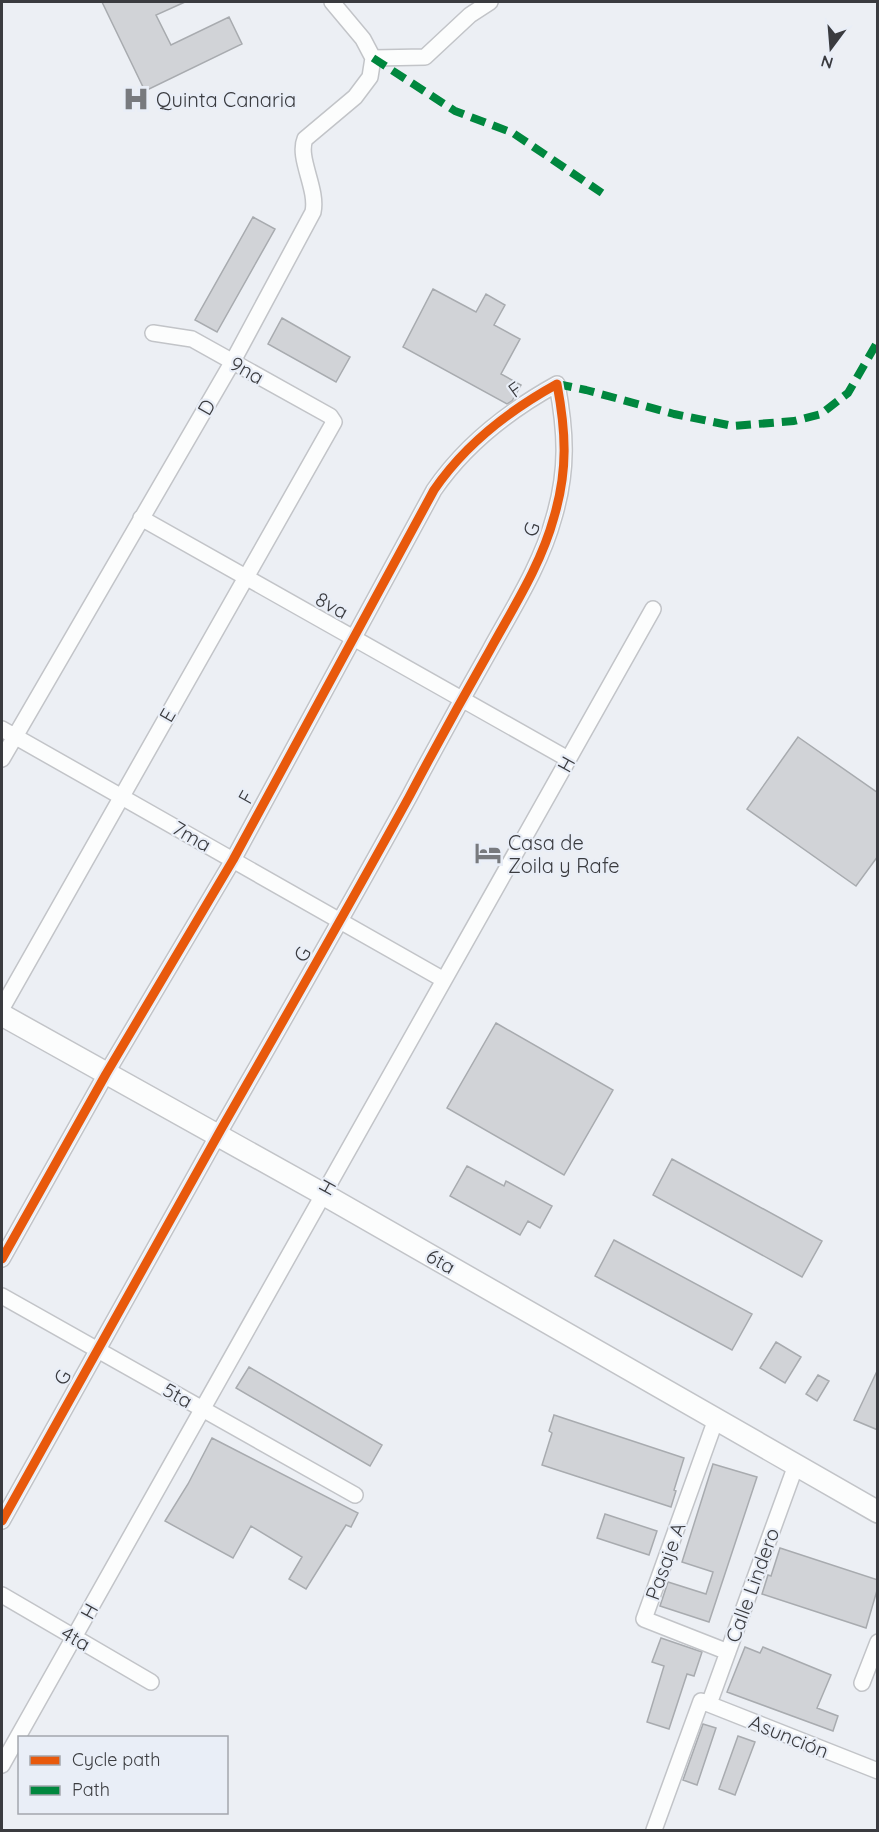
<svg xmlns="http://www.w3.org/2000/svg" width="879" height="1832" font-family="Quicksand,sans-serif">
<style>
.building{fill:#d1d3d7;stroke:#a8abaf;stroke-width:1.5}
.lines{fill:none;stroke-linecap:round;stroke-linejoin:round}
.street-casing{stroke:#c2c4c8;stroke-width:18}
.secondary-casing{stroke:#c2c4c8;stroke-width:24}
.street{stroke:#fcfdfd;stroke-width:15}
.secondary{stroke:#fcfdfd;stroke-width:21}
.quiet{stroke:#00873e;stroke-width:8;stroke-dasharray:15 8;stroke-linecap:butt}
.cycleway-casing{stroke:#e9eef7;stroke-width:13}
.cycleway{stroke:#e8590c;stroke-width:9}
.labels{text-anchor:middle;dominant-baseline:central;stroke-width:4.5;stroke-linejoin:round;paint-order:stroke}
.poi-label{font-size:20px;fill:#3a3b3f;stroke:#e9eef7;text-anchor:start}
.street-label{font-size:20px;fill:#3a3b3f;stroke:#e9eef7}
</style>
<rect width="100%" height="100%" fill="#eceff4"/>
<path class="building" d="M 102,2 L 185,2 L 156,15 L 171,45 L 229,17 L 242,44 L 145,91 Z
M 253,217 L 275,229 L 217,332 L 195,320 Z
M 433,289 L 476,312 L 486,294 L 505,305 L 494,325 L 520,339 L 501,374 L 521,385 L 512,401 L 507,404 L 403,347 Z
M 282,318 L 350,357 L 336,382 L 268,344 Z
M 798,737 L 878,793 L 878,856 L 856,886 L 747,809 Z
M 496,1023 L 613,1090 L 564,1175 L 447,1108 Z
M 672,1159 L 822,1241 L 802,1277 L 653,1195 Z
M 467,1166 L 504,1186 L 506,1181 L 552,1206 L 540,1228 L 528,1221 L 520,1235 L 450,1196 Z
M 614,1240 L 752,1314 L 732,1350 L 595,1276 Z
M 776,1342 L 801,1357 L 785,1383 L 760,1368 Z
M 249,1367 L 382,1445 L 370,1466 L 236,1388 Z
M 878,1369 L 878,1430 L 854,1420 Z
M 818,1375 L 829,1381 L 817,1401 L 806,1394 Z
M 554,1415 L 684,1458 L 674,1490 L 676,1491 L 671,1507 L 542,1465 L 552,1433 L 549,1431 Z
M 212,1438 L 358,1513 L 351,1527 L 346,1525 L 306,1589 L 289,1579 L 302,1557 L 251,1526 L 233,1558 L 165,1521 L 188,1484 Z
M 713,1464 L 757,1477 L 709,1622 L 660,1606 L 668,1582 L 706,1594 L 713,1572 L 682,1562 Z
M 605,1514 L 657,1531 L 649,1555 L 597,1538 Z
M 780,1548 L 878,1580 L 878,1587 L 866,1628 L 762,1594 L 768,1575 L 771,1576 Z
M 661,1638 L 702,1652 L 694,1676 L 687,1674 L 669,1729 L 647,1722 L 664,1666 L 652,1662 Z
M 745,1647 L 760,1653 L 763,1647 L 831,1675 L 817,1708 L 838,1716 L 833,1731 L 727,1692 Z
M 703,1724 L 716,1728 L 697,1785 L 683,1780 Z
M 738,1736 L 755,1742 L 735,1795 L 719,1789 Z"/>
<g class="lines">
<g class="street-casing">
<path id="street" d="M 332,2 L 363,39 L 373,58
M 373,58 L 425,57 L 470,15 L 490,2
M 141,518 L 568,759
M 2,729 L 444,980
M 2,759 L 233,361 L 313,212 C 318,189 297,158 305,139 L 355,97 L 370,77 L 373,58
M 2,1008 L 334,422 L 330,416 L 192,339 L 153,333
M 2,1259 L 106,1074 L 233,860 L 434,490 C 464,446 510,410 557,384 C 566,432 568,470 554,517 C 541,565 513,608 490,650 C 462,699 435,748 409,797 C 347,910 283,1021 219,1133 C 146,1262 75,1392 2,1521
M 2,1296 L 355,1495
M 716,1419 L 644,1619 L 728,1652
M 2,1595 L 151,1682
M 862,1683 L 878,1642
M 709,1704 L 796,1465
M 2,1765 L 653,609
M 654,1830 L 701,1701 L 878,1771"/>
</g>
<g class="secondary-casing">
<path id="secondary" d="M 2,1015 L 323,1194 L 878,1512"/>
</g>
<use href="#street" class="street"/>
<use href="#secondary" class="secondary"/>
<path class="quiet" d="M 373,58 L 455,111 L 513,133 L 602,193
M 557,384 L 586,390 L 674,414 L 733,426 L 794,421 L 821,414 L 848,393 L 878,341"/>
<g class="cycleway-casing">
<path id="cycleway" d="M 2,1259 L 106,1074 L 233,860 L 434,490 C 464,446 510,410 557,384 C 566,432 568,470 554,517 C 541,565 513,608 490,650 C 462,699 435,748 409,797 C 347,910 283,1021 219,1133 C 146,1262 75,1392 2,1521"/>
</g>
<use href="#cycleway" class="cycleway"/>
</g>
<defs>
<g id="hospital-bare" transform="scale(2.07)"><path d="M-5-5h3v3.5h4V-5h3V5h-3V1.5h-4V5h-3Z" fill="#787a7e" stroke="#e9eef7" stroke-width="2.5" paint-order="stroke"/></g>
<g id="hotel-bare" transform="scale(2.07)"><path d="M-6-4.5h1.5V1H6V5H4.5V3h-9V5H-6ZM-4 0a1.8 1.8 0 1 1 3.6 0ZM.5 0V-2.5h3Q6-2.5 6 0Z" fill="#787a7e" stroke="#e9eef7" stroke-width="2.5" paint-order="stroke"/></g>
</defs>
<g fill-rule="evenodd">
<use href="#hospital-bare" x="136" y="99"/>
<use href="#hotel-bare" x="488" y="853"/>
</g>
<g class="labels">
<g class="poi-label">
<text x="156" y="99">Quinta Canaria</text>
<text x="508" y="842">Casa de<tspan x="508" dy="23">Zoila y Rafe</tspan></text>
</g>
<g class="street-label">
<text transform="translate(247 370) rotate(29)">9na</text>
<text transform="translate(515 389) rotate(-36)">F</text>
<text transform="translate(206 407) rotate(-60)">D</text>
<text transform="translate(531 529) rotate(-69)">G</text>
<text transform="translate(332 605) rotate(29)">8va</text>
<text transform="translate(167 715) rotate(-60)">E</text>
<text transform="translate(566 764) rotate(-61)">H</text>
<text transform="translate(246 797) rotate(-61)">F</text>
<text transform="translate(192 836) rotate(30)">7ma</text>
<text transform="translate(302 954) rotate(-60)">G</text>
<text transform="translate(327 1187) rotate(-61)">H</text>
<text transform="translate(441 1261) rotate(30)">6ta</text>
<text transform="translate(62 1377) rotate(-60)">G</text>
<text transform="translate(178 1395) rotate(29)">5ta</text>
<text transform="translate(665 1561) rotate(-70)">Pasaje A</text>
<text transform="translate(752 1585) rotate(-70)">Calle Lindero</text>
<text transform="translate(89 1611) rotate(-61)">H</text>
<text transform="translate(76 1638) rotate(30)">4ta</text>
<text transform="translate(789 1736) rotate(22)">Asunción</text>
</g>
</g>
<rect width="879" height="1832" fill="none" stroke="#3a3b3f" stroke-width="6"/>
<rect x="18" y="1736" width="210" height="78" fill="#e9eef7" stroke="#a3a6ad" stroke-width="1.5"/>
<rect x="30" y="1756" width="30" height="9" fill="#e8590c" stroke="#a3a6ad" stroke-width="1.5"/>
<text x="72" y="1766" font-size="18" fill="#3a3b3f">Cycle path</text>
<rect x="30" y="1786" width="30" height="9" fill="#00873e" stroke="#a3a6ad" stroke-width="1.5"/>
<text x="72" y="1796" font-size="18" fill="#3a3b3f">Path</text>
<g transform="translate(831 48) rotate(196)" stroke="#e9eef7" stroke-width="4.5" paint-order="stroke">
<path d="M0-4.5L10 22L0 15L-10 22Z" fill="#3a3b3f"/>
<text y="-9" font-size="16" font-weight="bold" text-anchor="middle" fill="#3a3b3f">N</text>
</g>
</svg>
